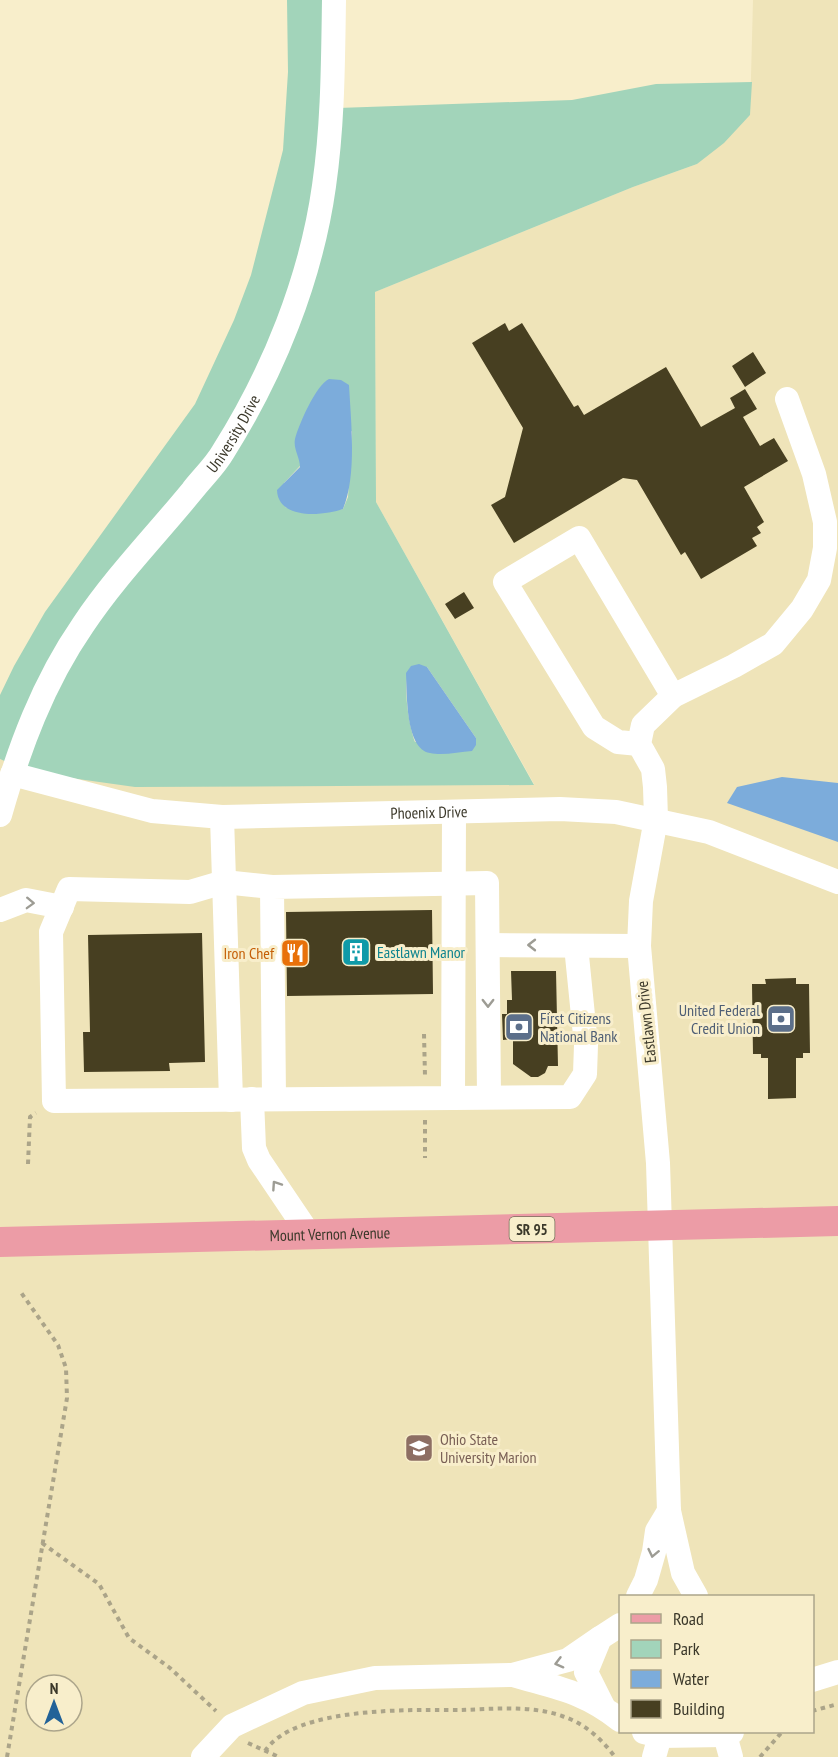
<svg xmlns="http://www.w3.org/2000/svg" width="838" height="1757" font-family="'PT Sans Narrow',sans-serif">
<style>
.built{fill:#efe4b9;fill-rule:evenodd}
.green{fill:#a2d4ba;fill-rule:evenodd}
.water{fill:#7cacdb}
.building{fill:#473f21}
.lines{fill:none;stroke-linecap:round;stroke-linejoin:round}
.path{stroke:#aba489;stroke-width:4;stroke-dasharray:4.5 4.5;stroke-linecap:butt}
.minor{stroke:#fff;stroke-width:24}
.major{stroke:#ec9ca6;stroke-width:30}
.oneway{stroke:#9d9c94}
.labels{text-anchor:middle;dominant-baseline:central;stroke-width:6;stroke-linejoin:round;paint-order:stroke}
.shield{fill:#f8eecb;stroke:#746f5a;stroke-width:1.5}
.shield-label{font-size:15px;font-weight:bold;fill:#3b382a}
.street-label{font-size:16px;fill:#3b382a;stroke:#f8eecb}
.culture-label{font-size:16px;fill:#0d838f;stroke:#f8eecb;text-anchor:start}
.food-label{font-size:16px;fill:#c56008;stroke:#f8eecb;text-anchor:end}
.service-label{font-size:16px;fill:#4e5e75;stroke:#f8eecb;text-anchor:end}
.education-label{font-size:16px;fill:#785e54;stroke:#f8eecb;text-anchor:start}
</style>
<rect width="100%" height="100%" fill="#f8eecb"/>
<path class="built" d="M 753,0 L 838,0 L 838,1757 L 0,1757 L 0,759 L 28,772 L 534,784 L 376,502 L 375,292 L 633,187 L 697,164 L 750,115 ZM 620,1596 L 812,1596 L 812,1732 L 620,1732 ZM 36,1685 L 72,1685 L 72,1721 L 36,1721 Z"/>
<path class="green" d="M 287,0 L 339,0 L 338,108 L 572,100 L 656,84 L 752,82 L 750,115 L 724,143 L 697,164 L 633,187 L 375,292 L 376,502 L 534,785 L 135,787 L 28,772 L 0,759 L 0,695 L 14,666 L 45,612 L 195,404 L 234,320 L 251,275 L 283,150 L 288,72 ZM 352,431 L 348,497 L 343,509 L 313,514 L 285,507 L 284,483 L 300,466 L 300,457 ZM 411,667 L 427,667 L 476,738 L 415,742 C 409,726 401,680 411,667 Z"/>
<path class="water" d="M 329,379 L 341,380 L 349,385 C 351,422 357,475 343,509 C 323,516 278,520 277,490 L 300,467 C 300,457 293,449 295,439 C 299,424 316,385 329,379 Z
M 419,664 L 427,667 L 476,738 L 476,745 L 472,751 C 459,752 442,756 430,753 C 405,749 407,692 406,673 L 411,666 Z
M 782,777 L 838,783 L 838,842 L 727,803 L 737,787 Z"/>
<path class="building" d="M 505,323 L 509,331 L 522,323 L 574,407 L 578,405 L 584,415 L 666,367 L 701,427 L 735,408 L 730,398 L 745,389 L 757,409 L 743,417 L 760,446 L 774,438 L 788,461 L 744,487 L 764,522 L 757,527 L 761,533 L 752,538 L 757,546 L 701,579 L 685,552 L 681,555 L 637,480 L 623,478 L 514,543 L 491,505 L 505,497 L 523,428 L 472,343 Z
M 753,352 L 766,373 L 745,387 L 732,366 Z
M 464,592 L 474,608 L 455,619 L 445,604 Z
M 432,910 L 433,994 L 287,996 L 286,912 Z
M 202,933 L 205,1062 L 169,1063 L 170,1071 L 84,1072 L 83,1032 L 90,1032 L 88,935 Z
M 511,971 L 556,971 L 558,1066 L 548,1066 L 545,1073 L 538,1077 L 531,1077 L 513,1064 L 513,1039 L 503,1040 L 502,1014 L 507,1014 L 507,1000 L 512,1000 Z
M 796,978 L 796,984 L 809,984 L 810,1053 L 803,1053 L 803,1058 L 796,1058 L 796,1098 L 768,1099 L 768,1058 L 761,1058 L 761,1054 L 753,1054 L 752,984 L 766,984 L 765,979 Z"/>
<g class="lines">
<path class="path" d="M 424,1034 L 425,1076
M 425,1120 L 425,1158
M 28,1164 L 30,1117 L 36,1113
M 42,1543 L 99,1584 L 129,1638 L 170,1668 L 216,1711
M 812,1711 L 838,1704
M 248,1743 L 279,1757
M 265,1751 C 295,1706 412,1710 461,1710 C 493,1709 531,1705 562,1716 C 584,1723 602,1739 615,1757
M 7,1757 L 67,1398 L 66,1368 L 58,1345 L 20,1291
M 760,1757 L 782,1732"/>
<g class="minor">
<path d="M 639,744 L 618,742 L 594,727 L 505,582 L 579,538 L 673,696"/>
<path id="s1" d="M 12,774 L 152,811 L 222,817 L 560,809 L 616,812 L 709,832 L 838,882"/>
<path id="s2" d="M 0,815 C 19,748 43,683 83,625 C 115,577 156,535 192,491 C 202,478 215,466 223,452 C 273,373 311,279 324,186 C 333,124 333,62 334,0"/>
<path d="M 222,817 L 231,1100"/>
<path d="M 272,887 L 224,882 L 190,892 L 69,889 L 51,932 L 54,1101 L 453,1098 L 454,812"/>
<path d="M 0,910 L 26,900 L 62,907"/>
<path d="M 488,945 L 639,946"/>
<path d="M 453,1098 L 570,1097 L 585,1074 L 586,1045 L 576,946"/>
<path d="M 252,1099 L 254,1148 L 259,1160 L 309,1234"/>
<path d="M 274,1099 L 272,887 L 487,883 L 489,1097"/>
<path d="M 638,1596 L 646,1580 L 654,1552 L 657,1531 L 669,1511"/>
<path d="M 696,1596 L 683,1573 L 669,1511 L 658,1163 L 639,946 L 641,901 L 656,819 L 655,787 L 653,769 L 639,744 L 643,725 L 673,696 L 734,666 L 773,644 L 802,609 L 819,580 L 825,548 L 825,522 L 814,474 L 787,399"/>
<path d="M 513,1675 C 557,1688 583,1691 620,1720"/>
<path d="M 812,1680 L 838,1672"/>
<path d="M 603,1706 L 586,1672 L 600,1638 L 620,1625"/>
<path d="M 644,1732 L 660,1736 L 725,1735 L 732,1732"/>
<path d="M 725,1735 L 731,1757"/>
<path d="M 203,1757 L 232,1726 L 303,1693 L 375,1678 L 512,1675 L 568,1660 L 600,1638"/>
<path d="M 654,1757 L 660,1736"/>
</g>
<path class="major" id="s3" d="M 0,1242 L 838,1221"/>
</g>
<defs><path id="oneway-chevron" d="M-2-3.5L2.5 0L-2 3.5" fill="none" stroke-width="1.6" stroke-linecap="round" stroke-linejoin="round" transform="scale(1.5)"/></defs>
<g class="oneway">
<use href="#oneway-chevron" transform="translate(30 903) rotate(2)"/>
<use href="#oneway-chevron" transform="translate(532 945) rotate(-180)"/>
<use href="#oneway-chevron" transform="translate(488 1003) rotate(90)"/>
<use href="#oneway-chevron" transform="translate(276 1185) rotate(-124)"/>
<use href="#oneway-chevron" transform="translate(653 1553) rotate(102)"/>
<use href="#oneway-chevron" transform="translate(559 1663) rotate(165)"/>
</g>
<defs>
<g id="building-square" transform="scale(1.5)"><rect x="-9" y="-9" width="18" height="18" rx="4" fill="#0f9aa8" stroke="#f8eecb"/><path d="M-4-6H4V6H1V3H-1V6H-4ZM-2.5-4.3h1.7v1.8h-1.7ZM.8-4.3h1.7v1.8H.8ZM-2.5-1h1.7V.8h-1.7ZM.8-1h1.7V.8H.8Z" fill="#fff"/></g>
<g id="restaurant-square" transform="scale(1.5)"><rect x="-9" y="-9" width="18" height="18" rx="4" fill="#e8710a" stroke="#f8eecb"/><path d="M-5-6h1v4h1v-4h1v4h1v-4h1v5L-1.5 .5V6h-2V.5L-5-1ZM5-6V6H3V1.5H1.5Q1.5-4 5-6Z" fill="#fff"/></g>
<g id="bank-square" transform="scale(1.5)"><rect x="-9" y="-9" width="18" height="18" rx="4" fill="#5c6f8a" stroke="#f8eecb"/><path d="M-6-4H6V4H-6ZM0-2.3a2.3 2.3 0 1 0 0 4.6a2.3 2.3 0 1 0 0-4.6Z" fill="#fff"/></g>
<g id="university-square" transform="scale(1.5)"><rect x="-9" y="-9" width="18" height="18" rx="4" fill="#8d6e63" stroke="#f8eecb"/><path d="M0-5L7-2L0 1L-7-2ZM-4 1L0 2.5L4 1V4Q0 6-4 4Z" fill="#fff"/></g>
</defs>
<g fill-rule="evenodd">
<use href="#building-square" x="356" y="952"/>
<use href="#restaurant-square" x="295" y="953"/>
<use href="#bank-square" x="781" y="1019"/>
<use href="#bank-square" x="519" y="1027"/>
<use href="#university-square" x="419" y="1448"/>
</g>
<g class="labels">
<rect class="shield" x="509.5" y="1217" width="45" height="24" rx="4.5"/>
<g class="shield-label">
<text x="532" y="1229">SR 95</text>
</g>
<g class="street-label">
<text stroke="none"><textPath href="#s2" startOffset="452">University Drive</textPath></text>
<text stroke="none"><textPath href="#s1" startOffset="422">Phoenix Drive</textPath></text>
<text transform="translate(646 1022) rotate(-96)">Eastlawn Drive</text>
<text stroke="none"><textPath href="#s3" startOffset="330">Mount Vernon Avenue</textPath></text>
</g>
<g class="culture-label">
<text x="377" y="952">Eastlawn Manor</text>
</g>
<g class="food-label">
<text x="274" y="953">Iron Chef</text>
</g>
<g class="service-label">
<text x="760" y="1010">United Federal<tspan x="760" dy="18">Credit Union</tspan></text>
<text x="540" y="1018" text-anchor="start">First Citizens<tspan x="540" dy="18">National Bank</tspan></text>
</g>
<g class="education-label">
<text x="440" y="1439">Ohio State<tspan x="440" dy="18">University Marion</tspan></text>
</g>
</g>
<rect x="619" y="1595" width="195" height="138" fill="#f8eecb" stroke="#aca58b" stroke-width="1.5"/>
<rect x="631" y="1614" width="30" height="9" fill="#ec9ca6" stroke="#aca58b" stroke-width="1.5"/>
<text x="673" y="1625" font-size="18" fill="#3b382a">Road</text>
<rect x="631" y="1640" width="30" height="18" fill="#a2d4ba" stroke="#aca58b" stroke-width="1.5"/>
<text x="673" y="1655" font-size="18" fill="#3b382a">Park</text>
<rect x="631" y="1670" width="30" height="18" fill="#7cacdb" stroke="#aca58b" stroke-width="1.5"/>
<text x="673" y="1685" font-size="18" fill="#3b382a">Water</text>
<rect x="631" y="1700" width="30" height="18" fill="#473f21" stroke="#aca58b" stroke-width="1.5"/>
<text x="673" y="1715" font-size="18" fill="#3b382a">Building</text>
<g transform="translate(54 1703)"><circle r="28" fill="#f8eecb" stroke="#aca58b" stroke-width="1.5"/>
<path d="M0-4.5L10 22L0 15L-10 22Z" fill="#226298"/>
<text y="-9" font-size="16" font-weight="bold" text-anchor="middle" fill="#3b382a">N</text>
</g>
</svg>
